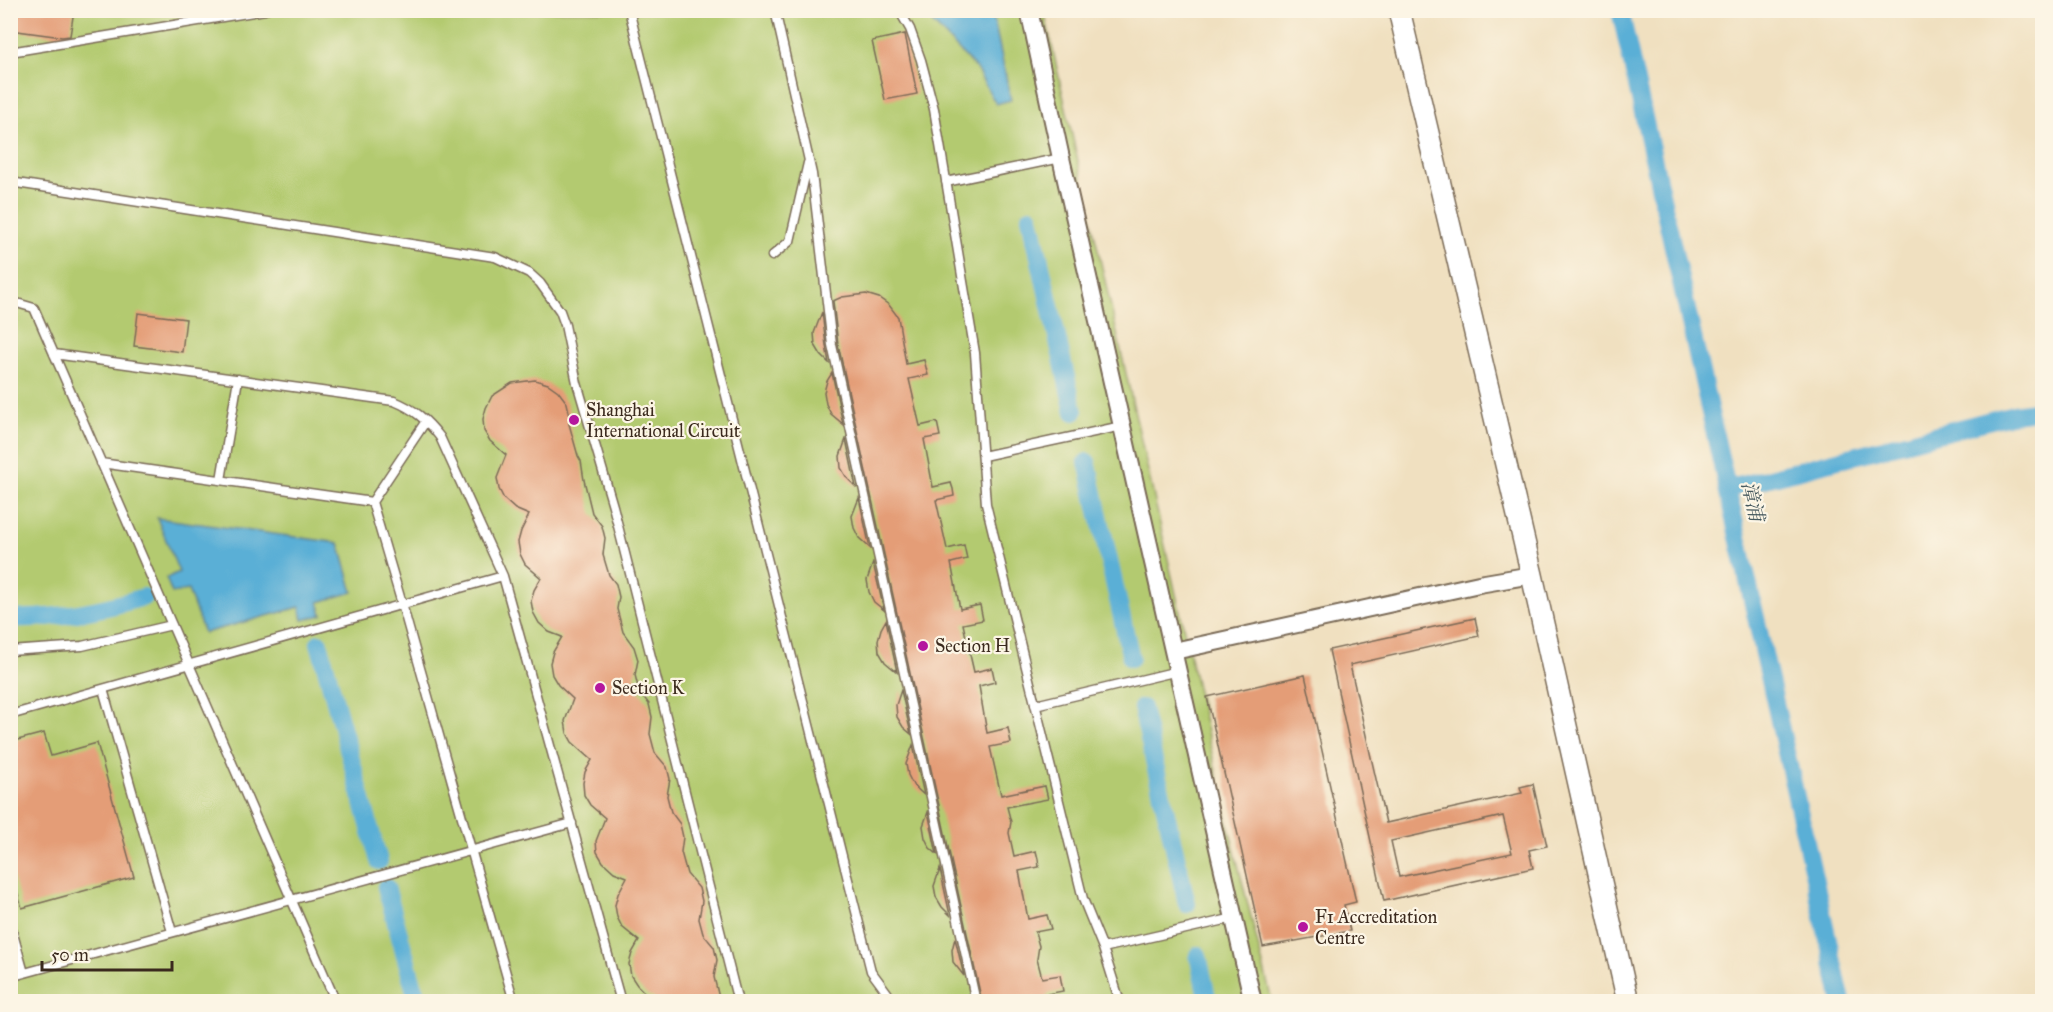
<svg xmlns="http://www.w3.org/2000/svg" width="2053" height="1012" font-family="'IM FELL Great Primer','Noto Serif SC',serif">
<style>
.green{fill:#b3ca6f;stroke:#777a46;stroke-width:1.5}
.water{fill:#5aafd6;stroke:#4a6c7a;stroke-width:1.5}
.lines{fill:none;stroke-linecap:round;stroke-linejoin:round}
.canal{stroke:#5aafd6;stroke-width:18}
.building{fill:#e49d77;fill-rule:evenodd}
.service-casing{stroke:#7a6a57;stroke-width:11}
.minor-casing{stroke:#7a6a57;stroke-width:20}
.tertiary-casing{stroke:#7a6a57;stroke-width:24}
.service{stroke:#fff;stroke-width:8}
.minor{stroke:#fff;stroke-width:16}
.tertiary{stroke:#fff;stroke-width:21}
.poi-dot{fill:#b5179e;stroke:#fcf5e5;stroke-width:2}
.labels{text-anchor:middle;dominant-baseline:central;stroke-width:4.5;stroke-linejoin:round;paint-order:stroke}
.poi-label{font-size:18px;fill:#3b2a1e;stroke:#fcf5e5;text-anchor:start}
.water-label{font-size:20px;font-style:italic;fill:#46595e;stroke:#fcf5e5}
</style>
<rect width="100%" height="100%" fill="#fcf5e5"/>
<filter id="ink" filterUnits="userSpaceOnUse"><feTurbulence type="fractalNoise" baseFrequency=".0167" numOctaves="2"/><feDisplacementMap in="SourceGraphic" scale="12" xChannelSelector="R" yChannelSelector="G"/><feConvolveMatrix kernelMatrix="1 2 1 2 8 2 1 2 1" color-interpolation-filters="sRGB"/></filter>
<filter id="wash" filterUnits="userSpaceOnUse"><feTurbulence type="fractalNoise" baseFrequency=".008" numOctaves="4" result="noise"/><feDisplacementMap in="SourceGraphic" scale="24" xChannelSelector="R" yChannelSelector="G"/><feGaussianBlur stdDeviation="1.35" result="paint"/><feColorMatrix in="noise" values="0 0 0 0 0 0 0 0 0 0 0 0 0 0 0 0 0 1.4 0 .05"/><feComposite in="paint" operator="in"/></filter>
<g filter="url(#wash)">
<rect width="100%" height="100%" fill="#f0e0c0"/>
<path class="green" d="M 10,11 L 1044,11 L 1229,829 L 1272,1001 L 11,1001 Z"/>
<path class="water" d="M 921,11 L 992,11 L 1011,100 L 996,104 L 975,67 Z
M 157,518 L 339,543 L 353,592 L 319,602 L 322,615 L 303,620 L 300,607 L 204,633 L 188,590 L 172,593 L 166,578 L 179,572 Z"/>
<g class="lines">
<path class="canal" d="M 1620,10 L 1842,1002
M 1030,217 L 1074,412
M 1087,462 L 1131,658
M 1727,489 L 2014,414 L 2042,410
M 10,618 C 55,620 101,610 144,597
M 319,643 L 379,861
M 1142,708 L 1187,904
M 386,887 L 418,1002
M 1198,955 L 1208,1002"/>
</g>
<g id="blocks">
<path class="building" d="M 10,10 L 74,10 L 70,36 L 62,37 L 10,30 Z
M 905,34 L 917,94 L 885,100 L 872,41 Z
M 866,294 L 879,298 L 889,305 L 898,317 L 906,364 L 924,360 L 928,375 L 909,379 L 920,426 L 937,422 L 940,436 L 924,439 L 933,487 L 951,483 L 953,489 L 954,496 L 936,500 L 947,549 L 964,545 L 967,559 L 951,563 L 960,609 L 980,605 L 983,620 L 963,624 L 974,672 L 992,668 L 995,682 L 979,686 L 987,733 L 1008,728 L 1011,743 L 990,747 L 1001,795 L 1045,786 L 1048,799 L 1007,807 L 1011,822 L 1009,833 L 1014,856 L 1036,851 L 1038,859 L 1039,867 L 1019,871 L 1028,919 L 1047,915 L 1051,929 L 1035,932 L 1039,946 L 1037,959 L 1042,978 L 1060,975 L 1063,991 L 1047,994 L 1048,1002 L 982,1002 L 838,344 L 833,301 L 842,297 Z
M 822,312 L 826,346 L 829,363 L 821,355 L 815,345 L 814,333 Z
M 138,313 L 186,319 L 182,352 L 134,346 Z
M 832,373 L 843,424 L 831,414 L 826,404 L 824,392 L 827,381 Z
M 535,380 L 548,384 L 558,391 L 567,403 L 570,416 L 569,424 L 578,456 L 581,461 L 584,480 L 592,513 L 602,526 L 605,538 L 603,555 L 609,575 L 616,584 L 619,597 L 617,609 L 623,632 L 634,647 L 638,660 L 635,675 L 639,691 L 649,704 L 652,717 L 650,734 L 655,753 L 667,767 L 670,779 L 667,796 L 671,812 L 680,824 L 683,837 L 681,852 L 687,874 L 699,888 L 702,901 L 699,919 L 703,934 L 714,947 L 717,960 L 714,977 L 720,1002 L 656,1002 L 655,999 L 647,995 L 637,985 L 631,976 L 629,964 L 632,953 L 639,941 L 622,927 L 617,917 L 615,905 L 618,894 L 627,877 L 614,872 L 603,862 L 597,852 L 596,841 L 605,818 L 590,805 L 584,795 L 583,783 L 585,772 L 592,760 L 572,742 L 567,733 L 565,721 L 573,699 L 558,685 L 552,675 L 550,663 L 553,652 L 562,637 L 549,632 L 539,623 L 533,612 L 531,601 L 534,590 L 541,578 L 525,564 L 520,554 L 518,542 L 521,531 L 529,515 L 515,509 L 504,499 L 499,489 L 497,478 L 506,455 L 490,441 L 484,431 L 483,419 L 486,408 L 492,396 L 512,383 Z
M 846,439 L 856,487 L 847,478 L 841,468 L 840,456 Z
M 859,498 L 870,548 L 859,538 L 854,528 L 852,516 Z
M 873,563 L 884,610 L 874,602 L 869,592 L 867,580 Z
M 1475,618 L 1479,636 L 1350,665 L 1386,823 L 1522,793 L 1520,787 L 1533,784 L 1547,846 L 1529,850 L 1533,868 L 1384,901 L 1329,650 ZM 1503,816 L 1512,853 L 1399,877 L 1391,841 Z
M 886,620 L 897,672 L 885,662 L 879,652 L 878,640 L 881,629 Z
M 1305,675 L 1356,902 L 1344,905 L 1350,931 L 1263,947 L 1207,697 Z
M 901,690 L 911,734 L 903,727 L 897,717 L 896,705 Z
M 44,733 L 51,756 L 97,743 L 134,877 L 22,908 L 10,866 L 10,742 Z
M 913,745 L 924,795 L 913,785 L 908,775 L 906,764 Z
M 928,812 L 937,854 L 930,848 L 925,838 L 923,826 Z
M 940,869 L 950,915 L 942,907 L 936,897 L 934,886 Z
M 955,938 L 964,976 L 953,962 L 952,950 Z"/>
</g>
</g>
<g filter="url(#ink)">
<use href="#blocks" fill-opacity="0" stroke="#7a6a57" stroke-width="1.5"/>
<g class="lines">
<g class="service-casing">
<path id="service" d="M 629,10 L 871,971 L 888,994 L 891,1002
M 775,10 L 812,174 L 832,345 L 976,1002
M 899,10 L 910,29 L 921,60 L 934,109 L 975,353 L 986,504 L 1083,899 L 1103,948 L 1120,1002
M 10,52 L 265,10
M 10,182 L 495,257 L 529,273 L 540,283 L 560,311 L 565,325 L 577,383 L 613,506 L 738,1002
M 946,182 L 1061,158
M 772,256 L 790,241 L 808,163
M 10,301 L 34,308 L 336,1002
M 54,354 L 394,401 C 414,409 427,420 440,437 L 503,576 L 621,1002
M 983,456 L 1122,426
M 101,463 L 372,502 L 402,604 L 514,1002
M 221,480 L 238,379
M 372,502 L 426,421
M 10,651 L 82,646 L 172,625
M 103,689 L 172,932
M 1035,705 L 1178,671
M 10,715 L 503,576
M 10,923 L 24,973
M 1103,948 L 1234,918
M 10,977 L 572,823"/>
</g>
<g class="minor-casing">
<path id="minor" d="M 1029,10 L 1061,158 L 1253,1002
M 1174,651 L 1479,584 L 1532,575"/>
</g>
<g class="tertiary-casing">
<path id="tertiary" d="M 1399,10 L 1532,575 L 1628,1002"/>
</g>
<use href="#service" class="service"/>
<use href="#minor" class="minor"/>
<use href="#tertiary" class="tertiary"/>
</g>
</g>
<g class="poi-dot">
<circle cx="574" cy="420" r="6"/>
<circle cx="923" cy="646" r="6"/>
<circle cx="600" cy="688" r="6"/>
<circle cx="1303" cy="927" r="6"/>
</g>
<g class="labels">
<g class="poi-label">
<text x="586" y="410">Shanghai<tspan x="586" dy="21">International Circuit</tspan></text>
<text x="935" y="646">Section H</text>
<text x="612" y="688">Section K</text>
<text x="1315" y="917">F1 Accreditation<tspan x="1315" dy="21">Centre</tspan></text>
</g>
<g class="water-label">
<text transform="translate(1753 501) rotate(77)">漳浦</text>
</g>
</g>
<rect width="2053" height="1012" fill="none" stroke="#fcf5e5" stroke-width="36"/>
<path d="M42 961v9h130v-9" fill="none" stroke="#3b2a1e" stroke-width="3"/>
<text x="51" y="961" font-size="18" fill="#3b2a1e" stroke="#fcf5e5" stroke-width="4.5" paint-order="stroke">50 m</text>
</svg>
